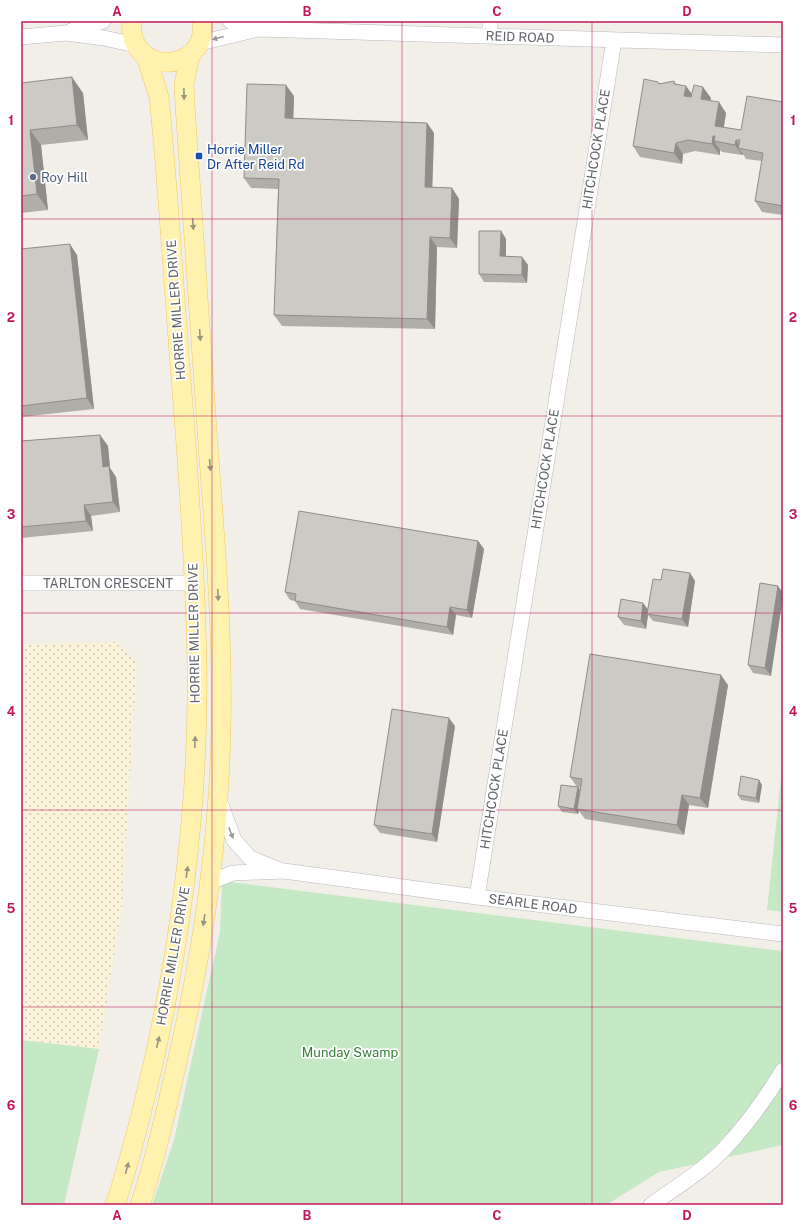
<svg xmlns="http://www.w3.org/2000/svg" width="804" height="1226" font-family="'Public Sans',sans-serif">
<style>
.sand{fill:url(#sand-dots)}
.green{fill:#c5e8c5}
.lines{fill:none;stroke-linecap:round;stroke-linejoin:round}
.minor-casing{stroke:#b5b8bc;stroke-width:16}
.major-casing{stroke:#f2c960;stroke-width:20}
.minor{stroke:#fff;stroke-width:15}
.major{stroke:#fff2af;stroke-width:19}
.wall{fill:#afaea9}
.shaded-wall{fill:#8f8d8a}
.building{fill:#cccac5;stroke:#8f8d8a}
.oneway{fill:#979a9d}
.oneway2{fill:#979581}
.grid{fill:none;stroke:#c2185b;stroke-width:1;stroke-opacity:0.55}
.transit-dot{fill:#1a4fb4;stroke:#fff;stroke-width:1.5}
.service-dot{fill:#5c6f8a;stroke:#fff;stroke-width:1.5}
.labels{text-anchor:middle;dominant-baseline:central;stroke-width:3.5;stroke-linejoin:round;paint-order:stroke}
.street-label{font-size:13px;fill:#5f6368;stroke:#fff}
.transit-label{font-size:13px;fill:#164399;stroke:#fff;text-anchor:start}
.service-label{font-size:13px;fill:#4e5e75;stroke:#fff;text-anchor:start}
.park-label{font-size:13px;fill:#348238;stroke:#fff}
.neatline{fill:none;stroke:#c2185b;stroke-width:1.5}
.grid-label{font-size:13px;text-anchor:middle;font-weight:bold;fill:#c2185b}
</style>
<defs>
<pattern id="sand-dots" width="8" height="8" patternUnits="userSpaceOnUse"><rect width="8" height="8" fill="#fbf3d9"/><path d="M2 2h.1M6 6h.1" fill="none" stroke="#cec8b4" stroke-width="1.8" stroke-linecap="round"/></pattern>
</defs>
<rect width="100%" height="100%" fill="#f1efe8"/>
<path class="sand" d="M 118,642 L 137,663 L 122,908 L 99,1049 L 21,1040 L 21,644 Z"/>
<path class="green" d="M 783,759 L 783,912 L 767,910 Z
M 222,881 L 783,951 L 783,1145 L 659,1172 L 606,1205 L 152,1205 L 174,1140 L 220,932 Z
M 21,1040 L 99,1049 L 64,1205 L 21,1205 Z"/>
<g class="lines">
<g class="minor-casing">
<path id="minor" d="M 230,21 L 255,28
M 71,31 L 103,21
M 490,36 L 490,21
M 21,37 L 66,33 L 104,38 L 136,45
M 200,43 L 258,29 L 783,45
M 21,583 L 194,583
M 219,800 L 234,840 L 250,858 L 279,870
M 210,882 L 233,873 L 284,871 L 477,897 L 783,934
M 477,897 L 614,40
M 651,1205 C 675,1188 703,1171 724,1149 C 747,1125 766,1098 783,1070"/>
</g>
<g class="major-casing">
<path id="major" d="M 132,21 C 126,76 209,76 202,21
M 115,1205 C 130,1161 141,1115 152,1069 C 182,936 199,800 197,663 C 195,564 188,465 180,366 C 173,276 168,186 159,97 L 146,56
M 140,1205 C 157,1154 168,1101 180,1049 C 204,944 219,836 221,728 C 223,634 215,539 208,445 C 200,331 192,218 185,105 L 184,84 L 190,55"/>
</g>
<use href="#minor" class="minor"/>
<use href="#major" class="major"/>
</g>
<path class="wall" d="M 674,81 L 676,84 L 686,86 L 692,94 L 711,98 L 710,101 L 726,113 L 724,127 L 741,130 L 783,102 L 783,215 L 762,212 L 755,201 L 762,161 L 746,159 L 743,154 L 742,155 L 722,152 L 720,150 L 720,155 L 695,151 L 683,154 L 682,164 L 640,157 L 633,146 L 658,82 L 659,84 Z
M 21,83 L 83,93 L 88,140 L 41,145 L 48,210 L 21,213 Z
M 294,96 L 293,119 L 427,123 L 434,133 L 432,187 L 452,188 L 459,199 L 457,248 L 437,247 L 435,329 L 282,326 L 274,315 L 278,189 L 251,188 L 244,178 Z
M 501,231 L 506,239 L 506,256 L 522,257 L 528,265 L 527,283 L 484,282 L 479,274 Z
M 21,249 L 77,255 L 94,409 L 21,417 Z
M 100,435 L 108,446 L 110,468 L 116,477 L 120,512 L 91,516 L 93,531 L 21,538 L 21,441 Z
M 478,541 L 484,549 L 472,618 L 456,615 L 453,635 L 300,609 L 295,601 L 290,600 L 285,592 Z
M 690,573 L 695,581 L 688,627 L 653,621 L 648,615 L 646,629 L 624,625 L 618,617 L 643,603 L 648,610 L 661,580 Z
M 760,583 L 771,676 L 753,673 L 748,665 Z
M 728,685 L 708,808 L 689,805 L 684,835 L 585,819 L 579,811 L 578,814 L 562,812 L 558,806 L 578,787 L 580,790 L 581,788 L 577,787 L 570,777 Z
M 455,726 L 437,842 L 380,833 L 374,825 Z
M 762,785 L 759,803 L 741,800 L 738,795 Z"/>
<path class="shaded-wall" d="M 72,77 L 83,93 L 88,140 L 77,125 Z
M 286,85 L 294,96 L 293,129 L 285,118 Z
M 686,86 L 693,96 L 692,106 L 684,96 Z
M 703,87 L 711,98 L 708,110 L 701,99 Z
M 719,102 L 726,113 L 722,137 L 715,126 Z
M 427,123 L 434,133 L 432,198 L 425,187 Z
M 30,130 L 41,145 L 48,210 L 37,194 Z
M 713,136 L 717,142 L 714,141 L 720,150 L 720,155 L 712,144 Z
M 736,140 L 742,149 L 738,148 L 743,154 L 742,155 L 735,145 Z
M 676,143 L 683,154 L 682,164 L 674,153 Z
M 452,188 L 459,199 L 457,248 L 450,238 Z
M 501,231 L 506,239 L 506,264 L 500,256 Z
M 430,237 L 437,247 L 435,329 L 427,319 Z
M 70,244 L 77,255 L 94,409 L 87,398 Z
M 522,257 L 528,265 L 527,283 L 522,275 Z
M 100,435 L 108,446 L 110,468 L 116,477 L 120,512 L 113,502 L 103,467 Z
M 84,505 L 91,516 L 93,531 L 86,521 Z
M 478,541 L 484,549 L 472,618 L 467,610 Z
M 690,573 L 695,581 L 688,627 L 682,619 Z
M 778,586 L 783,593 L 783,597 L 771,676 L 765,668 Z
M 643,603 L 649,611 L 647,614 L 648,615 L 646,629 L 641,621 Z
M 450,607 L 456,615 L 453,635 L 447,627 Z
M 721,675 L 728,685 L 708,808 L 700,798 Z
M 449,718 L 455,726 L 437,842 L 432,834 Z
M 759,780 L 762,785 L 759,803 L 756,798 Z
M 578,787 L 582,793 L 577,809 L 579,811 L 578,814 L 574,809 Z
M 682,795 L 689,805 L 684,835 L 677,825 Z"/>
<path class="building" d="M 72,77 L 77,125 L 30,130 L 37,194 L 21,196 L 21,83 Z
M 644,79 L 658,82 L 659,84 L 674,81 L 674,84 L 686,86 L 684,96 L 691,97 L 694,85 L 703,87 L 701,99 L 719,102 L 715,126 L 741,130 L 747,96 L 783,102 L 783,206 L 755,201 L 763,153 L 738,148 L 740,140 L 736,140 L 735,145 L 714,141 L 715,136 L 713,136 L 712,144 L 688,140 L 676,143 L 674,153 L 633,146 Z
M 247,84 L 286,85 L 285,118 L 427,123 L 425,187 L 452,188 L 450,238 L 430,237 L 427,319 L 274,315 L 279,179 L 244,178 Z
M 479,231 L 501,231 L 500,256 L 522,257 L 522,275 L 479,274 Z
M 70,244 L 87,398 L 21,406 L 21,249 Z
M 100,435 L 103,467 L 109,466 L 113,502 L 84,505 L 86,521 L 21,527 L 21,441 Z
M 299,511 L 478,541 L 467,610 L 450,607 L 447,627 L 295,601 L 296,594 L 285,592 Z
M 663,569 L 690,573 L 682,619 L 647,614 L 653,579 L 661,580 Z
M 760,583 L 778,586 L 765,668 L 748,665 Z
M 621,599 L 643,603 L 641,621 L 618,617 Z
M 590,654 L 721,675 L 700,798 L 682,795 L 677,825 L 577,809 L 582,779 L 570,777 Z
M 392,709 L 449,718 L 432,834 L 374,825 Z
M 741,776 L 759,780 L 756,798 L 738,795 Z
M 561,785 L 578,787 L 574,809 L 558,806 Z"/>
<defs><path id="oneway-solid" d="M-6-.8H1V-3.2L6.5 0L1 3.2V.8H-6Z"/></defs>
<g class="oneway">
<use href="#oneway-solid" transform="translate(218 38) rotate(165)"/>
<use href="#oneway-solid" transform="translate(231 833) rotate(69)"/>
</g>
<g class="oneway2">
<use href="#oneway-solid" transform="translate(184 94) rotate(89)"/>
<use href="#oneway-solid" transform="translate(193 224) rotate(86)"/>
<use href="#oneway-solid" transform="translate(200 335) rotate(86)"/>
<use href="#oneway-solid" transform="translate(210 465) rotate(86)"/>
<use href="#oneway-solid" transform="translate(218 595) rotate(87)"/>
<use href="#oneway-solid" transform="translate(195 742) rotate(-88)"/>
<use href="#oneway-solid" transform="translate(187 872) rotate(-82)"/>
<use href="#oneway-solid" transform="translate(204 920) rotate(99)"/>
<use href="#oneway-solid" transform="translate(158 1042) rotate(-77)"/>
<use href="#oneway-solid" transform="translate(127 1168) rotate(-75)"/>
</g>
<path class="grid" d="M 212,21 L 212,1205M 402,21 L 402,1205M 592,21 L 592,1205M 21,219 L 783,219M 21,416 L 783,416M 21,613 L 783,613M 21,810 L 783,810M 21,1007 L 783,1007"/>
<rect class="transit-dot" x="195" y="152" width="8" height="8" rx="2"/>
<circle class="service-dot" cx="33" cy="177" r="4"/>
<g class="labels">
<g class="street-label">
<text transform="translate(520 37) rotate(2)">REID ROAD</text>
<text transform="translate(596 149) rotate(-81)">HITCHCOCK PLACE</text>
<text transform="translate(176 310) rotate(-94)">HORRIE MILLER DRIVE</text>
<text transform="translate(545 469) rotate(-81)">HITCHCOCK PLACE</text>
<text x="108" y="583">TARLTON CRESCENT</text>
<text transform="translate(194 633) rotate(-91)">HORRIE MILLER DRIVE</text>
<text transform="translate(494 789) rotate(-81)">HITCHCOCK PLACE</text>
<text transform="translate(533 904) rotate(7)">SEARLE ROAD</text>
<text transform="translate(173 956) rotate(-80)">HORRIE MILLER DRIVE</text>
</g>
<g class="transit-label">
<text x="207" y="149">Horrie Miller<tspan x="207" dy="15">Dr After Reid Rd</tspan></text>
</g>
<g class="service-label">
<text x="41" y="177">Roy Hill</text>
</g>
<g class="park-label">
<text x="350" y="1052">Munday Swamp</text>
</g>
</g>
<rect width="804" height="1226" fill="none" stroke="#ffffff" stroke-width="44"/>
<rect x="22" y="22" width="760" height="1182" class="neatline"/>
<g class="grid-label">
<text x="117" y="16">A</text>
<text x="307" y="16">B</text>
<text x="497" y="16">C</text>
<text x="687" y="16">D</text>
<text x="11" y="125">1</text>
<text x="793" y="125">1</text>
<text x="11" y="322">2</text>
<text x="793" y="322">2</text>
<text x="11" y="519">3</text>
<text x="793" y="519">3</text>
<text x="11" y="716">4</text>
<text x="793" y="716">4</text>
<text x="11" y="913">5</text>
<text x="793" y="913">5</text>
<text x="11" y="1110">6</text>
<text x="793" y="1110">6</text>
<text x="117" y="1220">A</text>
<text x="307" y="1220">B</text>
<text x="497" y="1220">C</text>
<text x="687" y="1220">D</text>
</g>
</svg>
